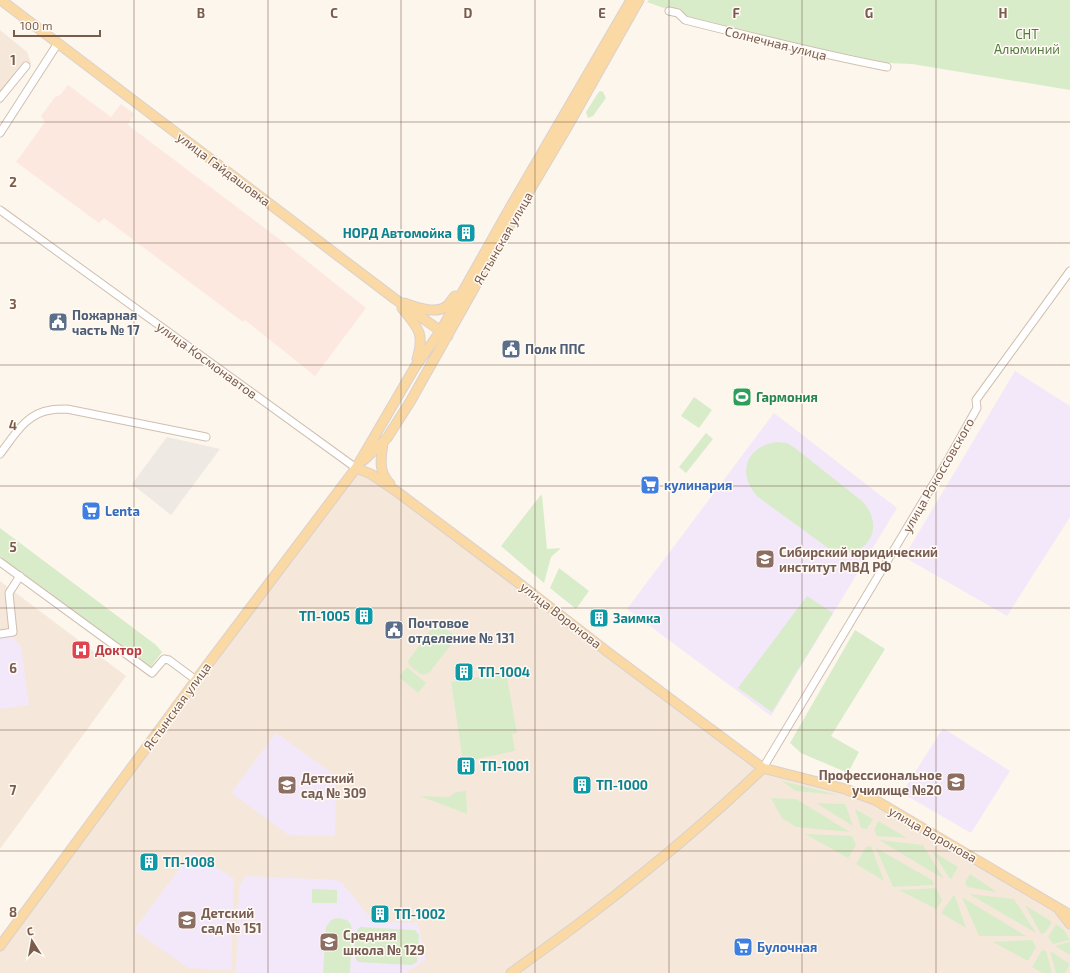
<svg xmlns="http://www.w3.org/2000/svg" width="1070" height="973" font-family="'Exo 2',sans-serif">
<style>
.residential{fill:#f5e8da}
.commercial{fill:#fde8e0}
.industrial{fill:#efe9e4}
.education{fill:#f3e8fa}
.green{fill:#d8ecc9}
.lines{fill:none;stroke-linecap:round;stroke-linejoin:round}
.minor-casing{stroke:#d1beb0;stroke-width:9}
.major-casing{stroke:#dad1cd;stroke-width:11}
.minor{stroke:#fff;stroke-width:7}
.major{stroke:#fbd9a5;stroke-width:9}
.grid{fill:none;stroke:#7a5c4d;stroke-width:1;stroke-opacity:0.55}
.labels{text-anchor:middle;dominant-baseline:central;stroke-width:3;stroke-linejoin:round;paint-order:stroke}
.park-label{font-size:13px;fill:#537a41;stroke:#fffaf3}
.street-label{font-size:13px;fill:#7a5c4d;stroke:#fffaf3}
.culture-label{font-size:13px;font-weight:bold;fill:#0d838f;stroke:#fffaf3;text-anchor:start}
.service-label{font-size:13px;font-weight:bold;fill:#4e5e75;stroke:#fffaf3;text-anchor:start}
.leisure-label{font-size:13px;font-weight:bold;fill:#27864d;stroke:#fffaf3;text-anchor:start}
.shop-label{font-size:13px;font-weight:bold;fill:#366cbe;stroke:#fffaf3;text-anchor:start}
.education-label{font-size:13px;font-weight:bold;fill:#785e54;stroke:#fffaf3;text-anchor:start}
.health-label{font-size:13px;font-weight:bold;fill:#be3a42;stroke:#fffaf3;text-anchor:start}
.grid-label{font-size:13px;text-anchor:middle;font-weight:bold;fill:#7a5c4d;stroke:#fffaf3;stroke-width:3;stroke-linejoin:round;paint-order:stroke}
</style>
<rect width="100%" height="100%" fill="#fdf6ec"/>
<path class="residential" d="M 0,30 L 27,52 L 31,63 L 0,105 Z
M 356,468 L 371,474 L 763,768 L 856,793 L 1056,907 L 1070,924 L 1070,973 L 0,973 L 0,946 Z
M 0,581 L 126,676 L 0,849 Z"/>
<path class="commercial" d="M 68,85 L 111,117 L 121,104 L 134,114 L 128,125 L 278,238 L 366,308 L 315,376 L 245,320 L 243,322 L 104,218 L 99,223 L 16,162 L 45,122 L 41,116 L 55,97 L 60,95 Z"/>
<path class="industrial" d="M 167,437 L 220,449 L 171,515 L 132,484 Z"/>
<path class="education" d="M 1015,371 L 1070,406 L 1070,517 L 1007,616 L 904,557 Z
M 774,413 L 897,508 L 771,716 L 627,609 Z
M 12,637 L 21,646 L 29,705 L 0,709 L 0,638 Z
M 943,728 L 1010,771 L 971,833 L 902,793 Z
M 276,733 L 336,776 L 335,836 L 289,835 L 231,793 Z
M 192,852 L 234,879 L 231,970 L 188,968 L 134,930 Z
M 246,876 L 336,880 L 341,882 L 373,921 L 418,923 L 426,960 L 405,973 L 236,973 L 239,886 Z"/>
<path class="green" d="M 649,0 L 1070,0 L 1070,90 L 912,64 L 888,63 L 736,31 L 689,17 L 647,2 Z
M 600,91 L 603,92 L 606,98 L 593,116 L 588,118 L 586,112 L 598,93 Z
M 694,397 L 712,410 L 699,428 L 681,416 Z
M 706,433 L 713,439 L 686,473 L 679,467 Z
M 777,442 L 787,443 L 795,448 L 862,501 C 889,529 863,565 828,548 L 758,497 C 736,474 746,446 777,442 Z
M 542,495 L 547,549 L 561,548 L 551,557 L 544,583 L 501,546 L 540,496 Z
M 0,528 L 156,645 L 162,652 L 150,668 L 0,557 Z
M 559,568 L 589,591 L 576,609 L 550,588 Z
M 807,596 L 833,613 L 772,712 L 738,688 Z
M 436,624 L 439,624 L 453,634 L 454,641 L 429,673 L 422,675 L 410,666 L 408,661 L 434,625 Z
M 855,630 L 885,649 L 831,736 L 859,752 L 848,773 L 801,753 L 790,743 Z
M 407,667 L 426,683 L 418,693 L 399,677 Z
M 506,672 L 517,733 L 512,734 L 515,751 L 463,762 L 451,682 Z
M 782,781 L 838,795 L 796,791 Z
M 466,791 L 467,814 L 420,796 L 449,797 L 456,792 Z
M 771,798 L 796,799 L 850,832 L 796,827 L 782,818 Z
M 816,803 L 845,804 L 853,826 Z
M 855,809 L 873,819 L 867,829 L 861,828 Z
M 878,821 L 907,838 L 877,836 L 874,830 Z
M 805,834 L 852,836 L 856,845 L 848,858 Z
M 879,840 L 923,845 L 944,879 Z
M 871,846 L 884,881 L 856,864 L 866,847 Z
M 876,848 L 932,880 L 934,885 L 893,887 Z
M 932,851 L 958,867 L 951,879 L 950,879 Z
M 970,874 L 997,892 L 967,887 L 965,882 Z
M 936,888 L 942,900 L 936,909 L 899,890 Z
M 312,889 L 337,890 L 337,903 L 312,903 Z
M 969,894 L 1014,899 L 1036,933 Z
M 953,896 L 955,896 L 966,928 L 941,913 Z
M 962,897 L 1026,936 L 979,936 Z
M 1025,905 L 1052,922 L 1045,933 L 1041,934 Z
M 338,918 L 347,920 L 351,925 L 352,932 L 350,973 L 323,973 L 326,927 L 331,920 Z
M 1056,924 L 1064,930 L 1070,940 L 1053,944 L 1048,937 Z
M 360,927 L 415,930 L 419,935 L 417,962 L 411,965 L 358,962 C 352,957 353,931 360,927 Z
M 1032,940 L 1036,947 L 1028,961 L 993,942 Z
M 1070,942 L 1070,955 L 1055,946 Z
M 1042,950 L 1046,951 L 1052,973 L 1042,973 L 1032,967 Z
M 1050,951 L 1070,964 L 1065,973 L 1056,973 Z"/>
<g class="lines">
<g class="minor-casing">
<path id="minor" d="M 669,11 L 678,13 L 685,20 C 752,37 819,54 887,67
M 0,98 L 26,66
M 0,133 L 58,43
M 0,210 L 356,468
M 0,454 C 14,436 26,413 51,410 C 56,409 62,409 67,409 L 206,437
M 0,562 L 152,673 L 164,659 L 169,660 L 196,680
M 0,634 L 13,632 L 9,593 L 20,576
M 763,768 L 949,458 L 977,408 L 976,400 L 1070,271"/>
</g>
<g class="major-casing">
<path id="major" d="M 1,0 L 395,299 L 448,336
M 404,303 C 416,307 435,315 447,306 C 450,303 452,299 455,296
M 402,308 C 418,328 425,333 417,359
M 383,443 C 381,458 378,472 390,484
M 364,460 L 387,438 L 410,402 L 517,212 L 569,124 L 639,0
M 356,468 L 371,474 L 396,491 L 516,581 L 609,653 L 763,768 L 845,789 L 875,800 L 1070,915
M 1060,911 L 1070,924
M 0,946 L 196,680 L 356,468 L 415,367 L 440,332 L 511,206 L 631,0
M 511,973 C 537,954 564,935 590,915 C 650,869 708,821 763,768"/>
</g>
<use href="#minor" class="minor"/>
<use href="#major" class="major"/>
</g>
<path class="grid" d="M 134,0 L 134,973M 268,0 L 268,973M 401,0 L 401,973M 535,0 L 535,973M 669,0 L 669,973M 802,0 L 802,973M 936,0 L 936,973M 0,122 L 1070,122M 0,243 L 1070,243M 0,365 L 1070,365M 0,486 L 1070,486M 0,608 L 1070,608M 0,730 L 1070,730M 0,851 L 1070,851"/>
<defs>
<g id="building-square" transform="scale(1)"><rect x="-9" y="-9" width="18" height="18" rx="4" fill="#0f9aa8" stroke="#fffaf3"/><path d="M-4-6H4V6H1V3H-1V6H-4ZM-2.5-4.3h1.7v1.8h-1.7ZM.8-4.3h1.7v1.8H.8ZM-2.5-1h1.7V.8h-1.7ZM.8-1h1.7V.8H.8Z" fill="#fff"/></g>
<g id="civic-square" transform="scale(1)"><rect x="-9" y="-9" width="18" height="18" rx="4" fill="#5c6f8a" stroke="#fffaf3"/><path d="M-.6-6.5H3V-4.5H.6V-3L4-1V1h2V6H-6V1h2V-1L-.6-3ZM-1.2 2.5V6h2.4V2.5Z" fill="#fff"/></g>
<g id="stadium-square" transform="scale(1)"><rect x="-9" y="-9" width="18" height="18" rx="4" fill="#2e9e5b" stroke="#fffaf3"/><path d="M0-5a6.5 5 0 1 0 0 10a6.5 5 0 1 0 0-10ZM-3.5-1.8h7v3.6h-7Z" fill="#fff"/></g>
<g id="supermarket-square" transform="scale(1)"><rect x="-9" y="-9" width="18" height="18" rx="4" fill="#3f7fe0" stroke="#fffaf3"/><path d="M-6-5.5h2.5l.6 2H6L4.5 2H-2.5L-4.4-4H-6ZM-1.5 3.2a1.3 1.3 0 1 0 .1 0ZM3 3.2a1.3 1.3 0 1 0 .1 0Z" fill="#fff"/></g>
<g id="university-square" transform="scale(1)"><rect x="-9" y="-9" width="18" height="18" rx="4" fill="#8d6e63" stroke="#fffaf3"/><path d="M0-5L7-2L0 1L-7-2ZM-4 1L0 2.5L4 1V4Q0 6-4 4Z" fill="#fff"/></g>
<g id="hospital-square" transform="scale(1)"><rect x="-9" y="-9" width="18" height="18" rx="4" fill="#e0444e" stroke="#fffaf3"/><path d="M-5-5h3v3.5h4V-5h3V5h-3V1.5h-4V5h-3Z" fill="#fff"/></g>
<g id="school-square" transform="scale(1)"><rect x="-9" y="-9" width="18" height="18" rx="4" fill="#8d6e63" stroke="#fffaf3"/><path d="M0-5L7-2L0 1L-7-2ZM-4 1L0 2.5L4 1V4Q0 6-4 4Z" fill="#fff"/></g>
</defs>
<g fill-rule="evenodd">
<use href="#building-square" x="466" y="233"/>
<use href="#civic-square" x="58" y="322"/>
<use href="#civic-square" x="511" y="349"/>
<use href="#stadium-square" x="742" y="397"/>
<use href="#supermarket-square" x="650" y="485"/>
<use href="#supermarket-square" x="91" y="511"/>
<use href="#university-square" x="765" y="559"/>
<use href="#building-square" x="364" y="616"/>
<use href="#building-square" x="599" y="618"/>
<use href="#civic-square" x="394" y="630"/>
<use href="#hospital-square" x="81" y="650"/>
<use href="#building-square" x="464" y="672"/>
<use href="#building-square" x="466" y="766"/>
<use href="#university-square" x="956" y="782"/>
<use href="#school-square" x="287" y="785"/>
<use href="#building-square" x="582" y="785"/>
<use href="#building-square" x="149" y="862"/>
<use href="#building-square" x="380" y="914"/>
<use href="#school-square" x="187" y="920"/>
<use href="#school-square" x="329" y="942"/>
<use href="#supermarket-square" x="743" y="947"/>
</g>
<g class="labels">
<g class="park-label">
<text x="1027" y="34">СНТ<tspan x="1027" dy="15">Алюминий</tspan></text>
</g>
<g class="street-label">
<text transform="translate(776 43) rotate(14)">Солнечная улица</text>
<text transform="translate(224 169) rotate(37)">улица Гайдашовка</text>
<text transform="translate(503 238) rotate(-60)">Ястынская улица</text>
<text transform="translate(207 360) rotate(36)">улица Космонавтов</text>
<text transform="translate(938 475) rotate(-60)">улица Рокоссовского</text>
<text transform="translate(561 615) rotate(38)">улица Воронова</text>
<text transform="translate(177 706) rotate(-54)">Ястынская улица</text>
<text transform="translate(933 834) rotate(30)">улица Воронова</text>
</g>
<g class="culture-label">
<text x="452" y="233" text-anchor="end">НОРД Автомойка</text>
<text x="350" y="616" text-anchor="end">ТП-1005</text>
<text x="613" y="618">Заимка</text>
<text x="478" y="672">ТП-1004</text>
<text x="480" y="766">ТП-1001</text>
<text x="596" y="785">ТП-1000</text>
<text x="163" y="862">ТП-1008</text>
<text x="394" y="914">ТП-1002</text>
</g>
<g class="service-label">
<text x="72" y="315">Пожарная<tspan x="72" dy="15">часть № 17</tspan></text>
<text x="525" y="349">Полк ППС</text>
<text x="408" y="623">Почтовое<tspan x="408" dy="15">отделение № 131</tspan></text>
</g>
<g class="leisure-label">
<text x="756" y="397">Гармония</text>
</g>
<g class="shop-label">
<text x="664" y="485">кулинария</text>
<text x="105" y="511">Lenta</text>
<text x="757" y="947">Булочная</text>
</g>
<g class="education-label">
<text x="779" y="552">Сибирский юридический<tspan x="779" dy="15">институт МВД РФ</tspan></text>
<text x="942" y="775" text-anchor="end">Профессиональное<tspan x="942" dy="15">училище №20</tspan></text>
<text x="301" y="778">Детский<tspan x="301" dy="15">сад № 309</tspan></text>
<text x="201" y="913">Детский<tspan x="201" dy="15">сад № 151</tspan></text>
<text x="343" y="935">Средняя<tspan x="343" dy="15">школа № 129</tspan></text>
</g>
<g class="health-label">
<text x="95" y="650">Доктор</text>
</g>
</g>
<g class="grid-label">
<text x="201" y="18">B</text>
<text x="334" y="18">C</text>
<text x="468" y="18">D</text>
<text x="602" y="18">E</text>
<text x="736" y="18">F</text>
<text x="869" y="18">G</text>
<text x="1003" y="18">H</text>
<text x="13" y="65">1</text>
<text x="13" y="187">2</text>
<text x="13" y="309">3</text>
<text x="13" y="430">4</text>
<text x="13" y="552">5</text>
<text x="13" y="673">6</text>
<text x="13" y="795">7</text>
<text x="13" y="917">8</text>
</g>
<g transform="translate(32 941) rotate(349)" stroke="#fffaf3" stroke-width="3" paint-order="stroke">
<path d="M0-3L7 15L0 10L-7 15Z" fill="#7a5c4d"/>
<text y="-6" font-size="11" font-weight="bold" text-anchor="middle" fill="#7a5c4d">С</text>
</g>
<path d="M14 30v6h86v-6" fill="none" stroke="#7a5c4d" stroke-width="2"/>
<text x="20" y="30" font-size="12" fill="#7a5c4d" stroke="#fffaf3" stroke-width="3" paint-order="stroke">100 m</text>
</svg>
